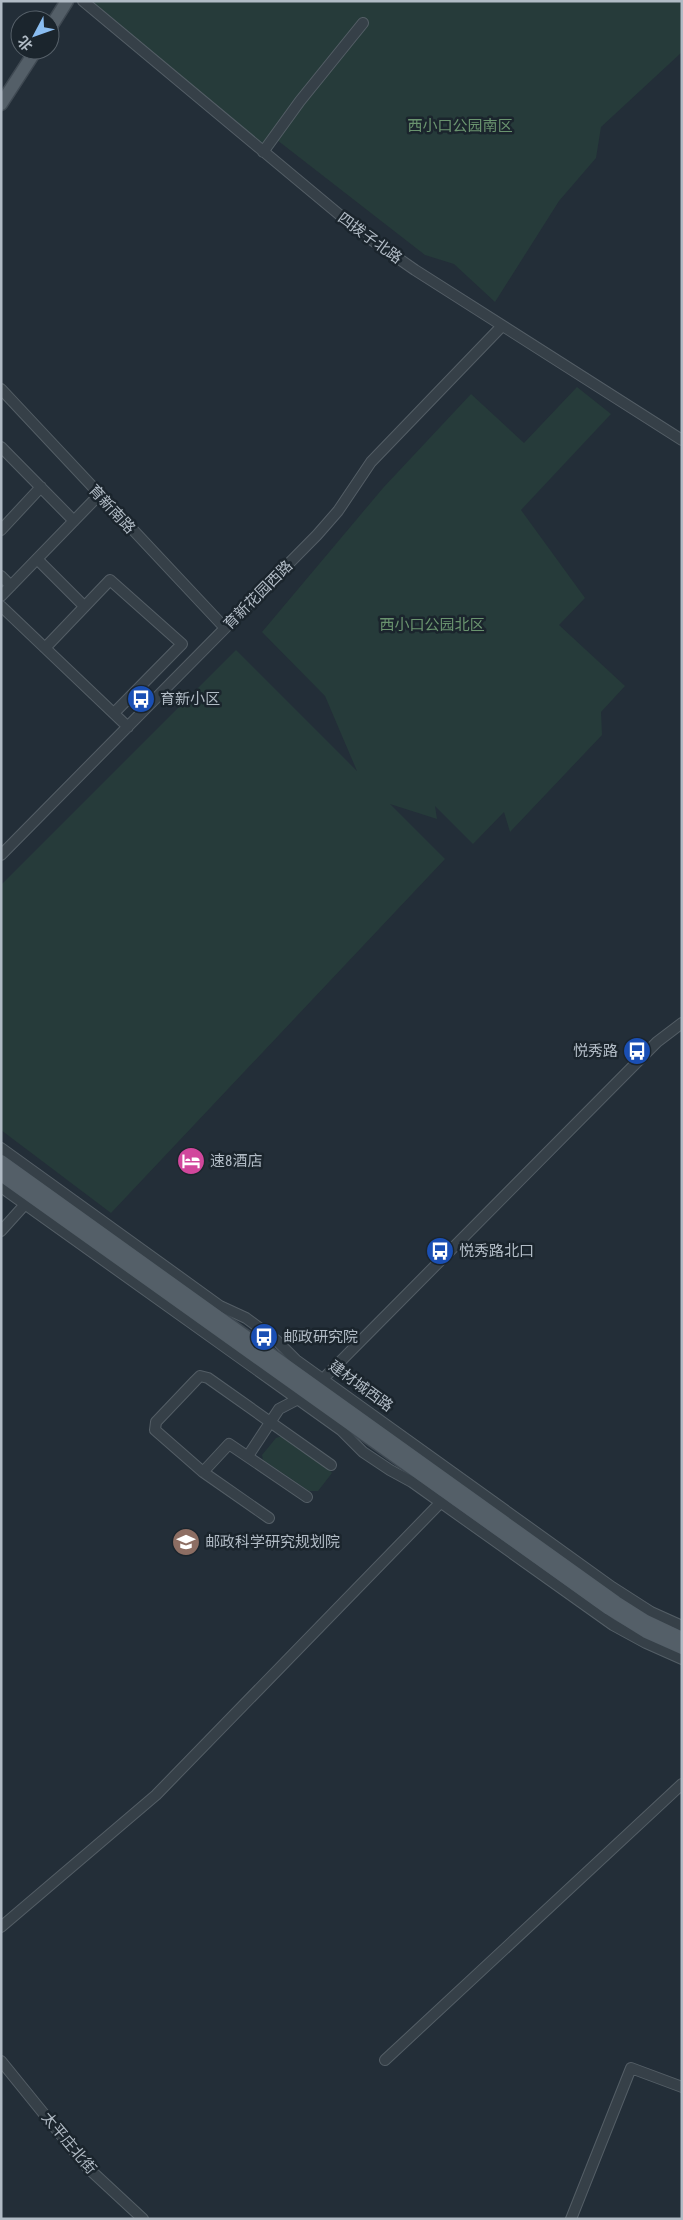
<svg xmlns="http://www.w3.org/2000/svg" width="683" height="2220" font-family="'Roboto Condensed','Noto Sans SC',sans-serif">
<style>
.green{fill:#263b3a}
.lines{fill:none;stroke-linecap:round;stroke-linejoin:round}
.minor-casing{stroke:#545e66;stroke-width:12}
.major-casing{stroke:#3f4952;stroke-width:15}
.minor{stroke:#364048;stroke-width:10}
.major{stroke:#545f68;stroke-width:12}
.labels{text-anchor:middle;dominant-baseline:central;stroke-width:5;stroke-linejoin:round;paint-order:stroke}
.park-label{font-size:15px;fill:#6a946f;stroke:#1b252d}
.street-label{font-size:15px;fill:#b1bbc5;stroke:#1b252d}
.poi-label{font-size:15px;fill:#b1bbc5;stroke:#1b252d;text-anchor:start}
</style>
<rect width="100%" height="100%" fill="#232e38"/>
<path class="green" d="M 84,1 L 682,1 L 682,52 L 601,127 L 596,158 L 559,201 L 495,302 L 454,264 L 425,255 L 277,140 L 257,144 Z
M 577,387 L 611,414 L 521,510 L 585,598 L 559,625 L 625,686 L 601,712 L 602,735 L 510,832 L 504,812 L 473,844 L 435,806 L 437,819 L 390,804 L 445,859 L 111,1213 L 1,1130 L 1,885 L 236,650 L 357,771 L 325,696 L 262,632 L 383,488 L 471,394 L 524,443 Z
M 282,1436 L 329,1469 L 332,1473 L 318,1491 L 309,1491 L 263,1460 L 262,1455 L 276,1438 Z"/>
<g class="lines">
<g class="minor-casing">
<path id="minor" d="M 83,1 L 359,231 L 415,270 L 682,440
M 263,152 L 300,101 L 363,23
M 1,389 L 225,628
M 1,447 L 74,521
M 1,530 L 41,487
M 37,559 L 84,606
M 1,576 L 11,586
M 1,596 L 99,495
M 1,606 L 128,727
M 45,648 L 110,580 L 182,644 L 114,713
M 1,855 L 317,535 L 338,511 L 371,462 L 502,326
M 1,1148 L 220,1306 L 246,1318 L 276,1340 L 296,1360 L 612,1587 L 651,1612 L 682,1626
M 1,1187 L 341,1430 L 363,1452 L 390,1470 L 412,1482 L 613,1625 L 646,1643 L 682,1659
M 1,1231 L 29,1200
M 319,1383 L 657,1042 L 682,1023
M 248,1456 L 279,1409 L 302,1397
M 203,1472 L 229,1444 L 307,1497
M 269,1518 L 203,1472 L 155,1430 L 156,1422 L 195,1381 L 200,1376 L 208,1378 L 331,1465
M 1,1927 L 156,1795 L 444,1499
M 385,2060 L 682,1784
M 1,2061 L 87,2167 L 143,2219
M 571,2219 L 631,2068 L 682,2087"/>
</g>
<g class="major-casing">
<path id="major" d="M 50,28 L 67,1
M 1,104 L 36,50
M 1,1161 L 616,1602 L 646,1621 L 682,1638
M 1,1175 L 609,1609 L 646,1632 L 682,1648"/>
</g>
<use href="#minor" class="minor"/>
<use href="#major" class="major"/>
</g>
<defs>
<g id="bus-disc" transform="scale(1.4375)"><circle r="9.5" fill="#1a4fb4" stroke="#1b252d"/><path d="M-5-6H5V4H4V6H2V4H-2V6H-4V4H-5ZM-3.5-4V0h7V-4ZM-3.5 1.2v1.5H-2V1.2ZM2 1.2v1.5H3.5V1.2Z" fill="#fff"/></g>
<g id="hotel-disc" transform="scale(1.4375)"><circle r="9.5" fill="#d1479c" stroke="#1b252d"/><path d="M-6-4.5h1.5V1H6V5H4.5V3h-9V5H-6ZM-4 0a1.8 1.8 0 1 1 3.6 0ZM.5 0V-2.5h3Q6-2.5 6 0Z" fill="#fff"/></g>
<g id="university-disc" transform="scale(1.4375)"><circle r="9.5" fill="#8d6e63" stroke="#1b252d"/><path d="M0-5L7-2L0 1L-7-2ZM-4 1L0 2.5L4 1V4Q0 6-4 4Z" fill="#fff"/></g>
</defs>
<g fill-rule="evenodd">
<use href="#bus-disc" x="141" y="699"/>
<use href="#bus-disc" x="637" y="1051"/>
<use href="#hotel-disc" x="191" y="1161"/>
<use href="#bus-disc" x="440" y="1251"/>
<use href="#bus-disc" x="264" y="1337"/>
<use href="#university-disc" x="186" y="1542"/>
</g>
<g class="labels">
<g class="park-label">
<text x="460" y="126">西小口公园南区</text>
<text x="432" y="625">西小口公园北区</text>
</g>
<g class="street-label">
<text transform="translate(370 238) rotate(36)">四拨子北路</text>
<text transform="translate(112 509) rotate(47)">育新南路</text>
<text transform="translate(258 595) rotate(-45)">育新花园西路</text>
<text transform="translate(361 1386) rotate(36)">建材城西路</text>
<text transform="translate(69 2143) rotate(50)">太平庄北街</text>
</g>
<g class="poi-label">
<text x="160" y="699">育新小区</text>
<text x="618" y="1051" text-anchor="end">悦秀路</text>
<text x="210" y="1161">速8酒店</text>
<text x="459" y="1251">悦秀路北口</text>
<text x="283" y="1337">邮政研究院</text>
<text x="205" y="1542">邮政科学研究规划院</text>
</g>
</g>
<rect width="683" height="2220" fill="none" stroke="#b1bbc5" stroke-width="5"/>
<g transform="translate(35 35) rotate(229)"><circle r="24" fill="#1b252d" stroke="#57616a"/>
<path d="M0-4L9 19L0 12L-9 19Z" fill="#8abdf1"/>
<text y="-8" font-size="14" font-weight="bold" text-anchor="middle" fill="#b1bbc5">北</text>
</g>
</svg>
